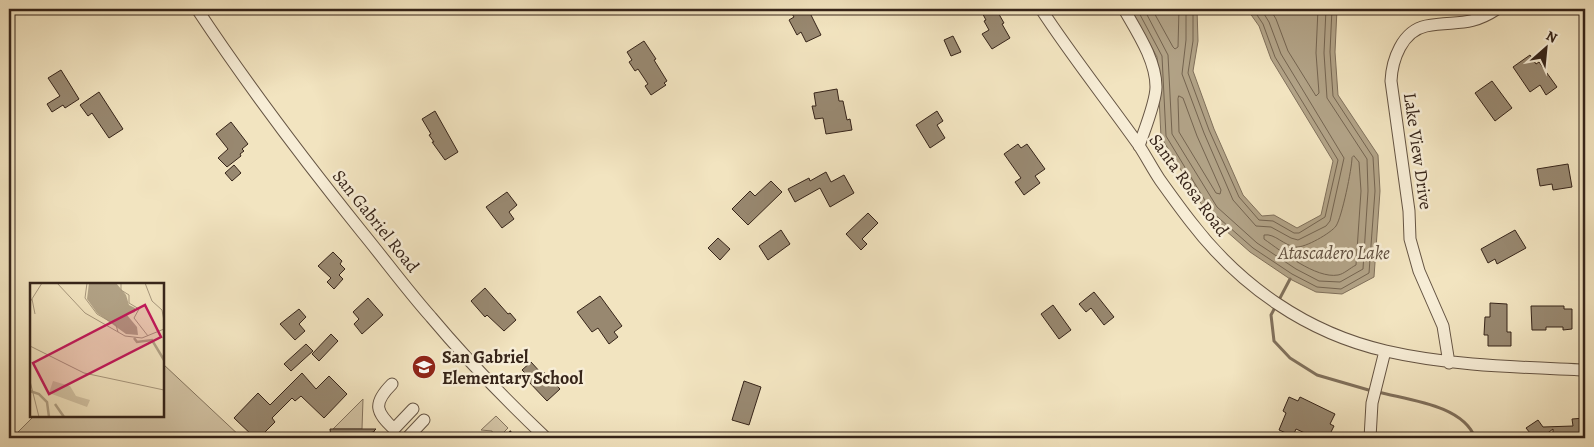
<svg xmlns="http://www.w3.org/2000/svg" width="1594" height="447" font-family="Alegreya,serif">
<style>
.green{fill:#d2c3a4;stroke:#84745e}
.water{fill:#b2a387;stroke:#80705b}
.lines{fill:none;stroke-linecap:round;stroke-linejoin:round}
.shore{stroke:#746450;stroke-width:1}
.stream{stroke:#80705b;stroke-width:3}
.building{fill:#988870;stroke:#362419}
.minor-casing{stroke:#655443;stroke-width:13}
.path{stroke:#362419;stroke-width:2;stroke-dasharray:4 2.5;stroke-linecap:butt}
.minor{stroke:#f7edd6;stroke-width:11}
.labels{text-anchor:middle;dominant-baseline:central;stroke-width:5;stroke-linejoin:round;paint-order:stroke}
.street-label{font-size:18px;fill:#362419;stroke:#f7edd6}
.poi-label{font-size:18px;font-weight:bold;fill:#362419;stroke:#f7edd6;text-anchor:start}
.water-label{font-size:19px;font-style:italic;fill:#615040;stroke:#f7edd6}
.inset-river{fill:none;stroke:#b2a387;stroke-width:2.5}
.inset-road{fill:none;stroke:#a7977d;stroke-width:1}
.view{fill:#c2185b;fill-opacity:0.15;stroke:#c2185b;stroke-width:2.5}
.inset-edge{fill:none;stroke:#362419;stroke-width:2.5}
</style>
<rect width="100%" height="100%" fill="#f2e4c0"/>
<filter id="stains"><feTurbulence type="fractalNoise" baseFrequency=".004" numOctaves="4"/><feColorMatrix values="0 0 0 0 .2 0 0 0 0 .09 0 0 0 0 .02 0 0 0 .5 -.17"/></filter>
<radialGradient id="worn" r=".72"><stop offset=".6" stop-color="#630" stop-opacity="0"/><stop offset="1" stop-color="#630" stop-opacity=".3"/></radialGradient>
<path class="green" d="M 163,364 L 242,438 L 18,438 L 15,435 L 34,416 L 162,416 Z
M 363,399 L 362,429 L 333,429 Z
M 496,416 L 508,428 L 500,436 L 493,436 L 492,431 L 481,430 Z"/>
<path class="water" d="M 1131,9 L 1197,9 L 1198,41 L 1193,71 L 1214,129 L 1243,195 L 1262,216 L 1274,215 L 1297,228 L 1321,215 L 1333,161 L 1271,59 L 1259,26 L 1247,9 L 1337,9 L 1335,52 L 1338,95 L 1378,155 L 1380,191 L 1374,277 L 1342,294 L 1316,292 L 1290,279 L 1250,252 L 1208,215 L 1161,137 L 1157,57 Z"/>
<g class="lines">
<path class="shore" d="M 1137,9 L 1162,56 L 1166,136 L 1212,212 L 1253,248 L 1292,274 L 1317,287 L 1341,289 L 1369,273 L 1375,191 L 1373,157 L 1333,96 L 1330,52 L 1332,9
M 1144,9 L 1168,55 L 1172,134 L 1217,207 L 1257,243 L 1296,269 L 1319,281 L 1340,282 L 1363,269 L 1368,191 L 1367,159 L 1327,98 L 1324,53 L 1326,9
M 1152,9 L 1173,47 L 1175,49 L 1178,47 L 1179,9
M 1186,9 L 1186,40 L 1182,74 L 1204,133 L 1233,200 L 1256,226 L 1271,227 L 1291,238 L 1298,240 L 1326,226 L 1330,221 L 1344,158 L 1281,54 L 1269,22 L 1261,9
M 1193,9 L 1193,41 L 1188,73 L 1209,130 L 1239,197 L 1259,220 L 1273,221 L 1294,233 L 1299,233 L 1325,217 L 1338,160 L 1275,57 L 1263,24 L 1253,9
M 1270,9 L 1276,19 L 1288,51 L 1316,96 L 1319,93 L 1316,53 L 1318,9
M 1179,96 L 1183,98 L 1197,136 L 1221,190 L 1220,194 L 1216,193 L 1179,132 L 1178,99 Z
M 1354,156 L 1359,162 L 1361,191 L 1356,265 C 1350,268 1344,274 1338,275 C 1316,279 1281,251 1264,239 L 1264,235 C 1275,233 1284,246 1296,247 C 1305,248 1331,233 1336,226 C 1342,217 1352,168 1352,158 Z"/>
<path class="stream" d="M 1290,279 L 1271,315 L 1274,341 L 1290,358 L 1317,375 L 1372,391
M 1378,392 C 1408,400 1463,405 1475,438"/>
</g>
<path class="building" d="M 789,9 L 808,9 L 821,35 L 806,42 L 801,32 L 797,35 L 789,20 L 794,17 Z
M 980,9 L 996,9 L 1004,23 L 1002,24 L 1010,38 L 992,49 L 982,34 L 989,30 L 984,21 L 986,20 Z
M 953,36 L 961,52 L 951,56 L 944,40 Z
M 644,41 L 656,59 L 654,60 L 667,81 L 664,83 L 666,85 L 651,95 L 645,86 L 648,84 L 638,69 L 635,71 L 629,62 L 632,60 L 627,52 Z
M 1530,55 L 1536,64 L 1539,62 L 1557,87 L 1546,95 L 1540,85 L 1530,92 L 1513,67 Z
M 61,70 L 79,99 L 65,108 L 63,105 L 52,112 L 47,104 L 60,96 L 48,78 Z
M 1492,81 L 1512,108 L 1495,121 L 1475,93 Z
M 837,89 L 839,101 L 843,101 L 847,120 L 850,119 L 852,130 L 826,134 L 823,118 L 815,119 L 812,106 L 816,106 L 814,93 Z
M 99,92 L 123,129 L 109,138 L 92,113 L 88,116 L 80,105 Z
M 435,111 L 458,152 L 445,160 L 432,142 L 434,142 L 429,135 L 431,134 L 422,119 Z
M 937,111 L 943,121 L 937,125 L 945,138 L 930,148 L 916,125 Z
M 231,122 L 248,144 L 242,149 L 244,151 L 240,154 L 241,156 L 227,167 L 218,158 L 228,149 L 216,134 Z
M 1018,144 L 1021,148 L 1027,144 L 1045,169 L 1035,176 L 1040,183 L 1024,195 L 1015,182 L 1021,178 L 1004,154 Z
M 1568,164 L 1572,187 L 1553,190 L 1552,184 L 1540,186 L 1537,169 Z
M 234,165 L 241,173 L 232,181 L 225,173 Z
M 826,172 L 831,182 L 844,175 L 854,193 L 830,207 L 820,188 L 795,202 L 788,189 L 809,178 L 810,181 Z
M 771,181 L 782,192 L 748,225 L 732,209 L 750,191 L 755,196 Z
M 507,192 L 517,205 L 509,212 L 514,219 L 502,228 L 486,207 Z
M 868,213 L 878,223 L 862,239 L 867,244 L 861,250 L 846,234 Z
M 781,230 L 790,244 L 768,260 L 759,246 Z
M 1515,230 L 1526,248 L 1497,264 L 1495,259 L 1488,263 L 1481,249 Z
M 718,238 L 730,249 L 720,260 L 708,248 Z
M 333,252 L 342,261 L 340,264 L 345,269 L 339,275 L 343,279 L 334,289 L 327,282 L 331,278 L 318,266 Z
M 485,288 L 508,314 L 510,313 L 516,320 L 504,331 L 487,315 L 485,317 L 471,301 Z
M 1094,292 L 1114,317 L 1104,325 L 1091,308 L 1086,312 L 1079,304 Z
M 600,296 L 622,326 L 614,332 L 618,337 L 609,344 L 598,328 L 592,332 L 577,312 Z
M 368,298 L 383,315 L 362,334 L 354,324 L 359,319 L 353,312 Z
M 1490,303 L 1507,304 L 1507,332 L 1511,332 L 1511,346 L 1488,346 L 1488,335 L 1484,335 L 1485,317 L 1490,317 Z
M 1053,305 L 1071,330 L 1059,339 L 1041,314 Z
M 1531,306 L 1564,306 L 1564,309 L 1572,309 L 1572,329 L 1563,330 L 1563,327 L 1546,327 L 1546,330 L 1532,330 Z
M 299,309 L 306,317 L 299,324 L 305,331 L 295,340 L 280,324 Z
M 331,334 L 338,341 L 319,361 L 312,354 Z
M 306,344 L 313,351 L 291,371 L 284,364 Z
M 531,362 L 542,374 L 544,372 L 560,389 L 547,401 L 528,381 L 531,379 L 522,370 Z
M 302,373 L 316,389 L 329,376 L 347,394 L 324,418 L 301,396 L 295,401 L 292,398 L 272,418 L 275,422 L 259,438 L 255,438 L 234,418 L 258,393 L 270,405 Z
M 744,381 L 761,387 L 749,425 L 732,420 Z
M 1289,397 L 1298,401 L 1300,397 L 1335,414 L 1330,424 L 1334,426 L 1328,438 L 1316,438 L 1296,429 L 1293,436 L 1279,430 L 1286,413 L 1283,411 Z
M 1585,418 L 1585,436 L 1553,437 L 1553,429 L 1541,438 L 1534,438 L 1526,428 L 1538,420 L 1543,427 L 1573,426 L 1572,419 Z
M 330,429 L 376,429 L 367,438 L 331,438 Z"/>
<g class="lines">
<g class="minor-casing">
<path id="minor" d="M 197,9 C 248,86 304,160 362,232 C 385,260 407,290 431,317 C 467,360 506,400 546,438
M 1041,9 C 1071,55 1106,99 1138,144 C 1146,156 1152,168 1160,180 C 1170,194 1180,208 1191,222 C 1240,286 1307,333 1386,351 C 1451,366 1519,367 1585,370
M 1124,9 C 1137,32 1156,60 1156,87 C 1156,102 1144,131 1139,146
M 1449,363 L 1443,326 L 1419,271 L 1410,239 L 1409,211 L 1391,81 C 1392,60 1402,31 1426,26 C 1455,20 1468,28 1497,9
M 392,384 C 372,404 376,412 394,429 L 413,409
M 407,438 L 424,420
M 1370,438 L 1372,403 L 1385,351"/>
</g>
<path class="path" d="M 371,433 L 376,432 L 376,438
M 504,438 L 511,431"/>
<use href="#minor" class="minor"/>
</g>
<defs>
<g id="school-disc" transform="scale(1.25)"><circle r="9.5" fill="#8f2418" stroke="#f7edd6"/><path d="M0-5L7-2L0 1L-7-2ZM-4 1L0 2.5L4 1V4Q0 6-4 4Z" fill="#fff"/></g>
</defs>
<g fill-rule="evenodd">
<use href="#school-disc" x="424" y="367"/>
</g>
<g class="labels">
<g class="street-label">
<text transform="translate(1418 151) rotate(82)">Lake View Drive</text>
<text transform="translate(1189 185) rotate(54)">Santa Rosa Road</text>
<text transform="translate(376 221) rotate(51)">San Gabriel Road</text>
</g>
<g class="poi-label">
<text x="442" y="357">San Gabriel<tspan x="442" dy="21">Elementary School</tspan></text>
</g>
<g class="water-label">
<text x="1334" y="253">Atascadero Lake</text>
</g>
</g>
<g transform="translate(30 283)">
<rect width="134" height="134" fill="#f2e4c0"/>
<path d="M 23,98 L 40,103 L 46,113 L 60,117 L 57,124 L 19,110 Z" fill="#d2c3a4"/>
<path d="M 59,0 L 86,0 L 96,12 L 99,22 L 105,25 L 105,29 L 97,32 L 107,44 L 108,52 L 96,51 L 67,30 L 57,16 Z" fill="#b2a387"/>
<path class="inset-river" d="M 104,55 L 107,59 L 122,57 L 134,77M 0,108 L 9,111 L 17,119 L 19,134M 25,121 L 34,134"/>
<path class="inset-road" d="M 27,0 L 55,30 L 95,53 L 112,55 L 134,46M 57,0 L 55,15 L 67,31 L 86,42 L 88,49M 91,0 L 91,7 L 99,12 L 99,20 L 109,26 L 104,35 L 118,53M 115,0 L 122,18 L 132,27 L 134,38M 2,16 L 5,31M 0,19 L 12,0M 0,63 L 54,90 L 134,107M 0,98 L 9,134"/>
<path class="view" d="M 115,22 L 131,54 L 19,111 L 3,80 Z"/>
<rect width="134" height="134" class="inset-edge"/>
</g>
<rect width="1594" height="447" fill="none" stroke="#f2e4c0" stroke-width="30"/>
<rect x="10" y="10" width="1574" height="427" fill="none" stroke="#362419" stroke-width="2.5"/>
<rect x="15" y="15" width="1564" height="417" fill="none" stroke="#362419"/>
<g transform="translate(1546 48) rotate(27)" stroke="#f7edd6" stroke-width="4" paint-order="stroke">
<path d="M0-4L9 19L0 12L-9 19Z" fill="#362419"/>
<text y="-8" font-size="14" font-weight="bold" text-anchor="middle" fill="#362419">N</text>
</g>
<rect width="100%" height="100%" filter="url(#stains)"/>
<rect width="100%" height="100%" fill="url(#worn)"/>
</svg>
